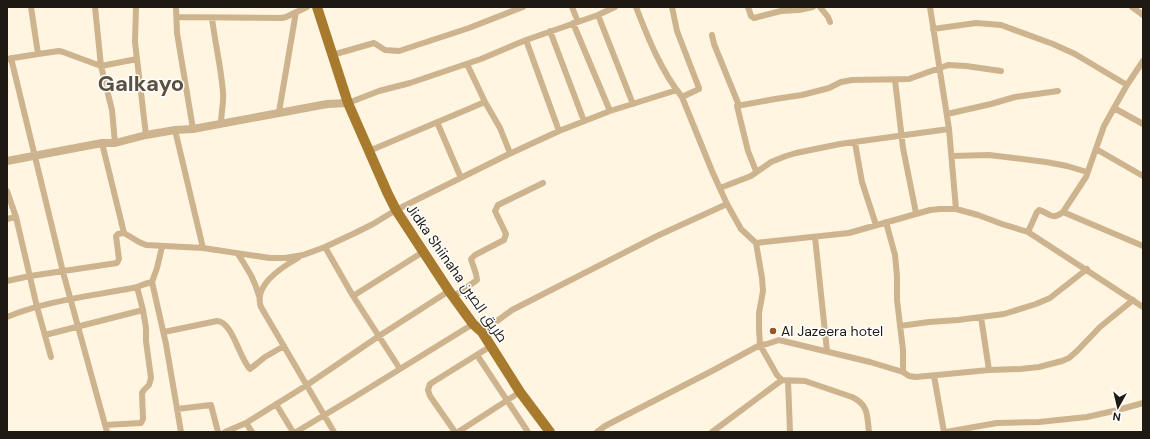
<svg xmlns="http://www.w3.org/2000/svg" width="1150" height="439" font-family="'DM Sans',Cairo,sans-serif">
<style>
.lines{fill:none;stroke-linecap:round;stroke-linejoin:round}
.minor{stroke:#cdb48f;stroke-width:6}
.tertiary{stroke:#cdb48f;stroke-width:8}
.primary{stroke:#a87a2d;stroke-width:10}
.poi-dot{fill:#975720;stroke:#fff;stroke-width:1.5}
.labels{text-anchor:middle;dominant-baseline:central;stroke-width:3;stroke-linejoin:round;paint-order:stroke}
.street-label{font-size:14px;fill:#1e1a13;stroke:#fff}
.poi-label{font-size:14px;fill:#1e1a13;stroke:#fff;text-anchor:start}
.town-label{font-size:22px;font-weight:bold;fill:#5a5140;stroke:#fff}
</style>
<rect width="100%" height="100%" fill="#fff5e1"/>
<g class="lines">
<path class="minor" d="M 31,7 L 38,54 L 59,51 L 63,52 L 101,66 L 137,59
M 95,7 L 101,66 L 112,110 L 115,143
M 136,7 L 135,42 L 146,135
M 176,7 L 177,33 L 193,129
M 572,7 L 578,22
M 636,7 C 648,38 661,71 682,97 L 712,171 L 727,204 L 741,229 L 756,243 L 849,233 L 930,210 L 940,209 L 956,209 L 978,215 L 1002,224 L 1028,232 L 1143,307
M 672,7 L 677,31 L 699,88 L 699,89 L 682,97
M 748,7 L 751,16 L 754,18 L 781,11 L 799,10 L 813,7
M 820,7 L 828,17 L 830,22
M 930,7 L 949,129 L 956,209
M 1132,7 L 1143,15
M 598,15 L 633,104
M 177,17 L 282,18 L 286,17 L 307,7
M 212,18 C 215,43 221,67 223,92 C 224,102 221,113 221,124
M 573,23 L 610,111
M 933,29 L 976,23 L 1001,25 L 1053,44 L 1075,54 L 1127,85
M 550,31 L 584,121
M 712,35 L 714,44 L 738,103 L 737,106 L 748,151 L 756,171
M 526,40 L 559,131
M 332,55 L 374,43 L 385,50 L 399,51 L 469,28 L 523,7
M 11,58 L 63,272 L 107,432
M 7,59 L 38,54
M 467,64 L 485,102 L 500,128 L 510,153
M 895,80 L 903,148 L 916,213
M 348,103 L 379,91 L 410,83 L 481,59 L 526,40 L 598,15 L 615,7
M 737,106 L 775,99 L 802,95 L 829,88 L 841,82 L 852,80 L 909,79 L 948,65 L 966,66 L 1001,71
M 1114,108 L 1143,124
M 279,112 L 296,12
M 947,114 L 991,104 L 1015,97 L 1058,91
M 437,122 L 461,178
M 175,130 L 203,248
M 102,143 L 124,233 L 139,242 L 146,245 L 203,248 L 270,258 L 285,258 L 303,255 L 325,247 L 355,233 L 373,224 L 396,210 L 507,155 L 559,131 L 610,111 L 677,90
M 855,143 L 862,182 L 876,225
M 1096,149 L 1143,176
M 369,151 L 485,102
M 952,156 L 989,155 L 1046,162 L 1067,166 L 1087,172
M 720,188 L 751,176 L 771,162 L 786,156 L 796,153 L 840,144 L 949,129
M 7,191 L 16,217 L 37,307 L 51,357
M 1063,212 L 1086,177 L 1104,126 L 1114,108 L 1127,85 L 1143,61
M 7,219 L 16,217
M 886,222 L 895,255 L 897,276 L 897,300 L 903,350 L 903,372
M 1028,232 L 1037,212 L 1039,210 C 1050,213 1051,221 1063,212 L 1143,246
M 815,237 L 827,351
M 756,243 L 762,278 L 763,291 L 759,313 L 759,329 L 760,345 L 777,375 L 782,380
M 325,247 L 353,296 L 400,369
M 238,254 C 248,270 254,278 259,296
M 298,258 C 282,267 253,286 261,307 L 334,432
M 7,281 L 30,276 L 117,263 L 119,259 L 116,236 L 118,234 L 124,233
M 152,282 L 166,344 L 181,432
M 353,296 L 423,252
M 453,297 L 477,280 L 476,274 L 471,259 L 475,255 L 504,240 L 506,234 L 495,211 L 498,205 L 543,183
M 7,317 C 48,300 94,296 137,287 C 142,285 147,283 152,282 L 157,268 L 162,247
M 981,317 L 989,370
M 900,326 L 929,322 L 958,320 L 1004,314 L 1036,304 L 1050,298 L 1087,269
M 164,332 L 217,321 C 233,322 239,358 250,369 L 265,357 L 284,346
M 482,332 L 512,310 L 657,236 L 727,204
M 45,335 L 143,310
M 477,355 L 528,432
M 934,376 L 944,432
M 788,381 L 790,432
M 276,404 L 293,432
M 177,409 L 211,405 L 218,432
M 246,423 L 252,432
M 105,425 L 141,423 L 143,419 L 142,393 L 144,390 L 149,385 L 151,378 L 146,341 L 146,328 L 143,310 L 137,287
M 225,432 L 246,423 L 307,385 L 379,336 L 449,291
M 296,432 L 353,398 L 473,324
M 455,432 L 430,396 L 428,390 L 430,384 L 491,346
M 458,432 L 520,392
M 597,432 L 605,426 L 710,372 L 760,345 L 767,344 L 779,340 L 870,362 L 903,372 L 909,376 L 916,377 L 989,370 L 1020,369 L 1039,367 L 1062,361 L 1069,358 L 1077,351 L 1100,327 L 1133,300
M 712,432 L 782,380 L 805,381 L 852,397 C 869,405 867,416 869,432
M 946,432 L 997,423 L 1039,422 L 1087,417 L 1118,410 L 1143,403"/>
<path class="tertiary" d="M 7,161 L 102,143 L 115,143 L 146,135 L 175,130 L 193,129 L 327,104 L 348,103"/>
<path class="primary" d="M 317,7 L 348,103 L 387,192 L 396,210 L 449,291 L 473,324 L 482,332 L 520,392 L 550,432"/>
</g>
<circle class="poi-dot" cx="773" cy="331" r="4"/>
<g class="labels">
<g class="street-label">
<text transform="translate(457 273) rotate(55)">Jidka Shiinaha طريق الصين</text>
</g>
<g class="poi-label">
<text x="781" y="331">Al Jazeera hotel</text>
</g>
<g class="town-label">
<text x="141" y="83">Galkayo</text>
</g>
</g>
<rect width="1150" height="439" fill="none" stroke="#1e1a13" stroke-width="16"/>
<g transform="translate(1118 407) rotate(188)" stroke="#ffffff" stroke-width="3" paint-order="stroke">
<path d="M0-3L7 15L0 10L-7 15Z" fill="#1e1a13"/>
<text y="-6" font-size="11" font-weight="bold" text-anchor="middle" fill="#1e1a13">N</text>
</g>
</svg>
